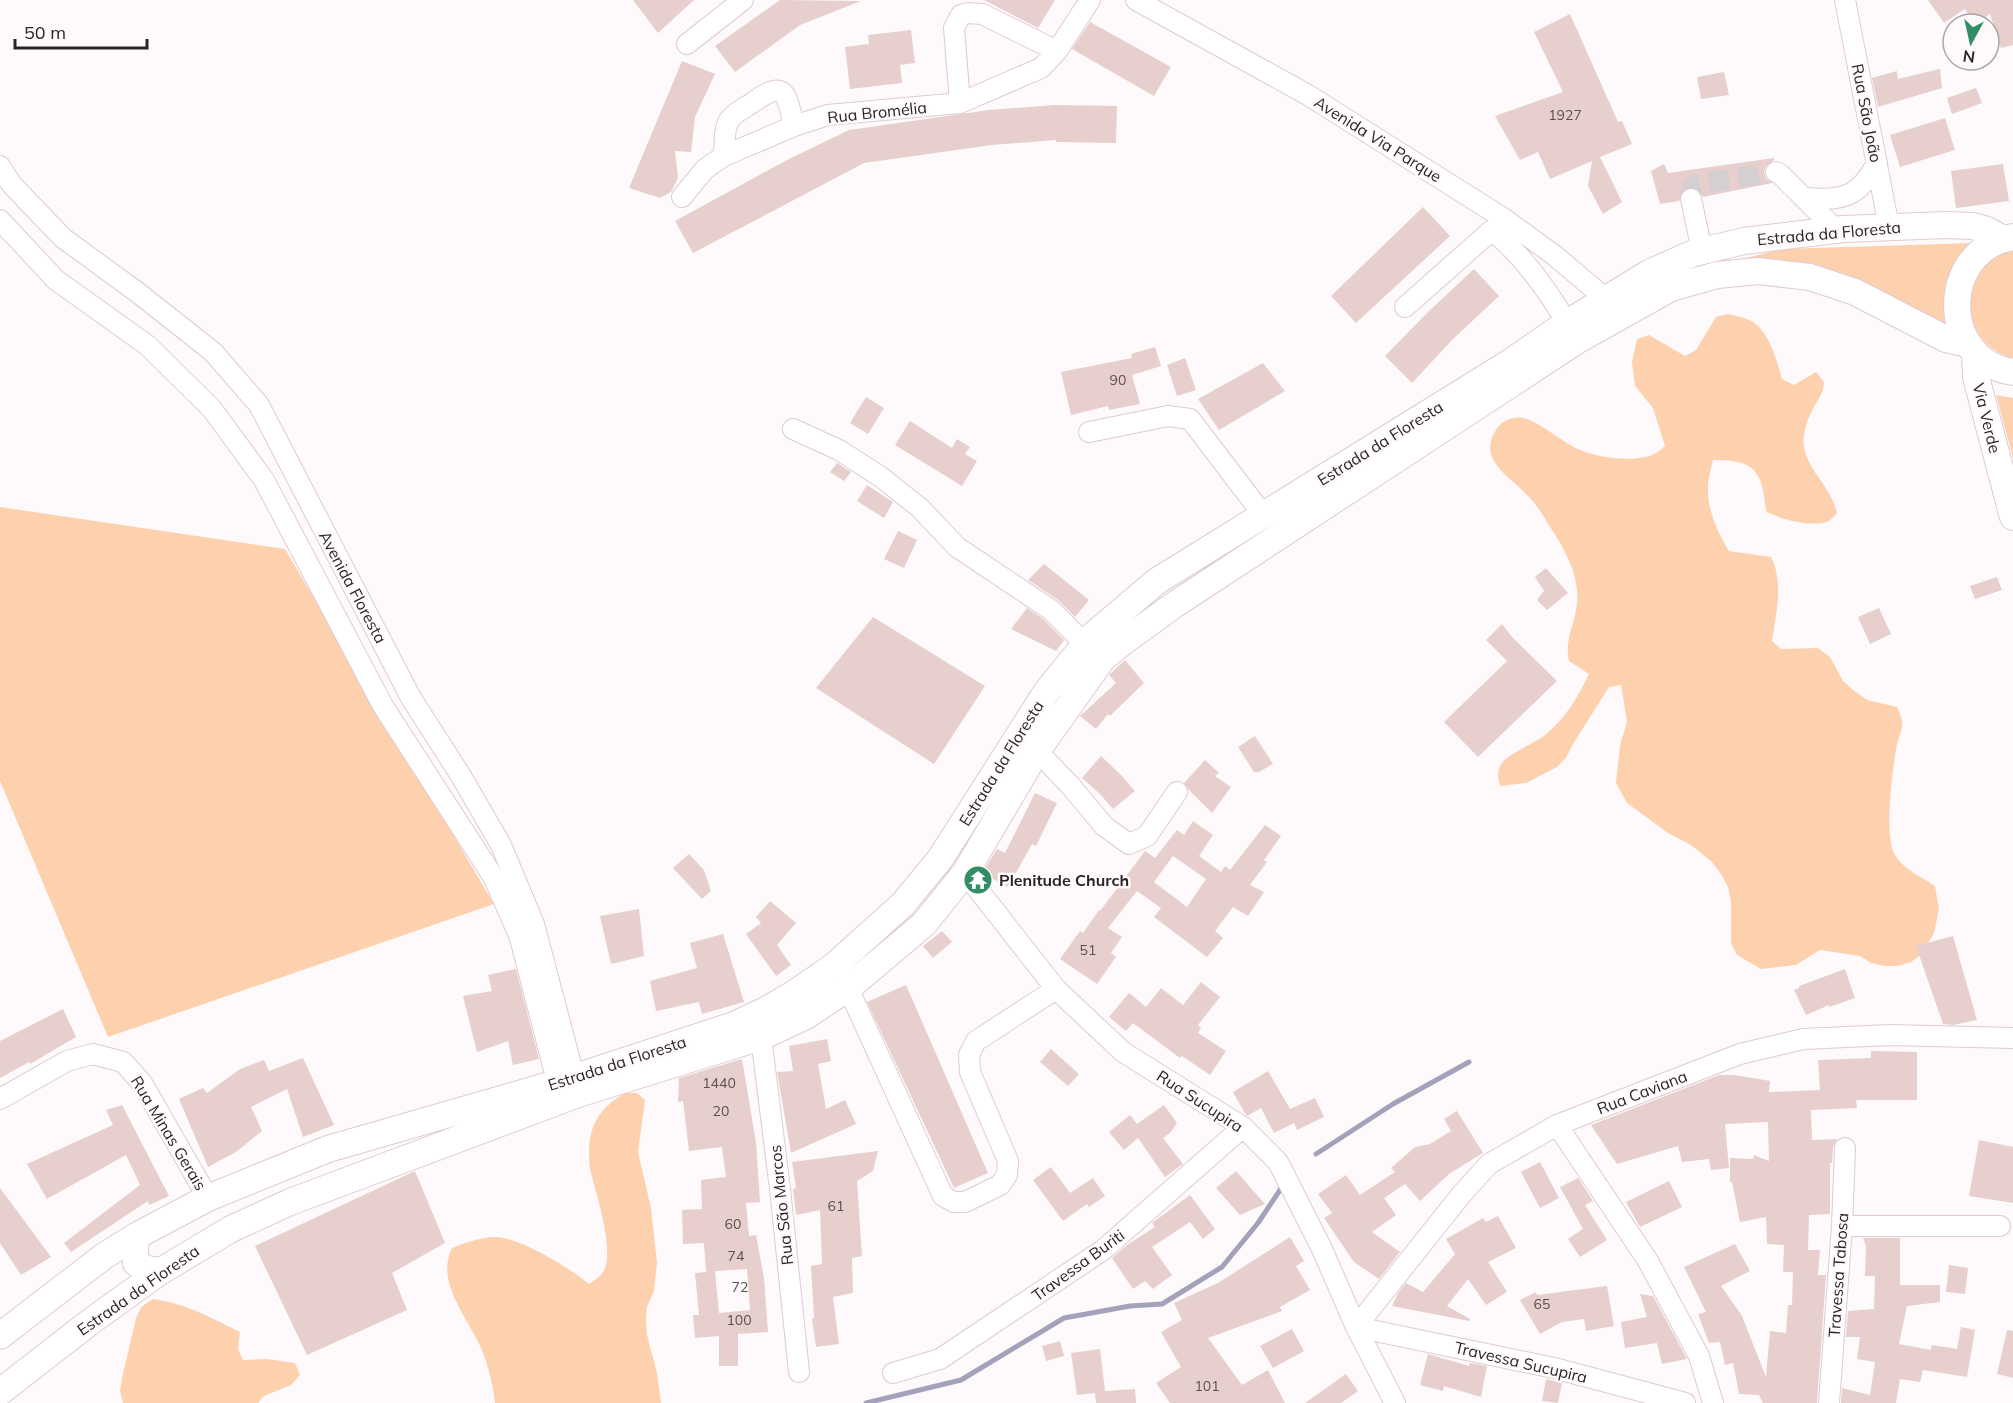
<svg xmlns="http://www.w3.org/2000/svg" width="2013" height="1403" font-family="Mulish,sans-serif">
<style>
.green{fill:#fdd1ae}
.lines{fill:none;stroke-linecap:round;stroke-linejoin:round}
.stream{stroke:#a4a1bb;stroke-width:5}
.building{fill:#e6cfcc;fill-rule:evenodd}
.minor-tunnel{stroke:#d4cfd0;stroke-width:20;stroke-dasharray:20 10;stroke-linecap:butt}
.minor-casing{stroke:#dfcad2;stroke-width:22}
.major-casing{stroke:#dfcad2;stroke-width:28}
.minor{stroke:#fff;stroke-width:20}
.major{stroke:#fff;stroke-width:26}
.labels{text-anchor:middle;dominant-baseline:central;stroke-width:5;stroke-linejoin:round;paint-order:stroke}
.number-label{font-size:14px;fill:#5a4f50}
.street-label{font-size:16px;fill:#2b2426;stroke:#fefafb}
.poi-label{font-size:16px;font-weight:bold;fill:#2b2426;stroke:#fefafb;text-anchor:start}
</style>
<rect width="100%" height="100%" fill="#fefafb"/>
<path class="green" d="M 1973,243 L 1956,262 L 1945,284 L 1944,328 L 1857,280 L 1694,271 L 1782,249 Z
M 2013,249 L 2013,358 C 1971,348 1955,297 1984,265 C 1992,257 2002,253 2013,249 Z
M 1728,314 C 1735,316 1744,317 1751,321 C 1769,330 1777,361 1782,379 L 1794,385 L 1816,372 L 1824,382 C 1824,394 1817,400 1812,411 C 1807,420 1802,436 1804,447 C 1808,471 1832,488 1837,513 C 1834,516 1831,521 1826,522 C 1812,527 1778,519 1766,511 C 1762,471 1756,460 1713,460 C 1711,469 1708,479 1708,488 C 1707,509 1718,533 1729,551 L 1771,557 C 1784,582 1776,615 1772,641 L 1781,649 L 1818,648 L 1830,657 L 1843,681 L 1853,690 L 1867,700 L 1897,707 C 1908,730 1899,729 1896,750 C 1892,773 1884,836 1895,855 C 1903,869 1922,877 1935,886 L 1939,909 L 1934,933 L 1922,954 L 1911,962 L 1898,966 L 1884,966 L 1871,963 L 1860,956 L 1820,950 L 1796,965 L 1761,969 L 1737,955 L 1731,943 L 1731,901 L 1728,887 L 1721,874 L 1712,862 L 1691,845 L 1668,833 L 1627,803 L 1616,783 L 1620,745 L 1627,722 L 1621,685 L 1609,687 L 1573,744 L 1566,758 L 1557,767 L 1526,783 L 1500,786 C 1498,778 1496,771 1502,763 C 1508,754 1535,743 1545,735 C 1565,719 1578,697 1589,674 L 1569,661 C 1564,641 1575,624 1577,603 C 1580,577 1564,547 1550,527 C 1544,517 1537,505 1529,497 C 1511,476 1474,460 1498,427 C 1504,419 1517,415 1527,419 C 1545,426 1561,441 1578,449 C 1596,458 1636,463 1654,454 C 1658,452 1662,449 1665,446 L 1653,408 L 1635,386 L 1632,362 L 1637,339 L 1649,335 L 1685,356 L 1696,350 L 1716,317 Z
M 1996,395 L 2013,398 L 2013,458 Z
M 0,507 L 285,549 L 494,904 L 108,1037 L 0,781 Z
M 625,1093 L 637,1093 L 645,1100 L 638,1152 L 651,1208 L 657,1263 L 654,1291 L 647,1307 L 646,1320 L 647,1335 L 657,1373 L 661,1403 L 495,1403 C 493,1385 488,1364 481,1348 C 468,1318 435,1282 452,1248 C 465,1243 479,1238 493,1237 C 517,1235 570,1268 589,1284 C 595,1280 602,1276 605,1268 C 613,1244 596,1194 590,1169 C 586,1133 594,1111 625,1093 Z
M 153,1299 C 188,1304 209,1317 240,1332 L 238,1349 L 243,1360 L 267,1359 L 295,1363 L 300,1375 L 291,1385 L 264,1396 L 258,1403 L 123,1403 L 120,1391 L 122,1378 L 136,1318 L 141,1307 Z"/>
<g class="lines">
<path class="stream" d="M 1316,1154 L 1393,1104 L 1469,1062
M 866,1403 L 961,1380 L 1064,1318 L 1130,1306 L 1162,1304 L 1222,1267 L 1258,1223 L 1282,1187"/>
</g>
<path class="building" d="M 633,0 L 694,0 L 658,33 Z
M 780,0 L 861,1 L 800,25 L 735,72 L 715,46 Z
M 984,0 L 1055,0 L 1038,28 Z
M 1928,0 L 2013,0 L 2013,45 L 2001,48 L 1990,14 L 1975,24 L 1965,9 L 1944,23 Z
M 1570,14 L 1618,122 L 1622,121 L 1632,144 L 1600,157 L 1622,202 L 1603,214 L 1588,186 L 1592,161 L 1550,179 L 1538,152 L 1520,160 L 1495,116 L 1563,92 L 1534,32 Z
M 1090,22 L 1171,67 L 1154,96 L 1072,49 Z
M 911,30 L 915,63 L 900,65 L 902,83 L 850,89 L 845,47 L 869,44 L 868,35 Z
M 682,61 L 715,74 L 695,117 L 691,152 L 675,151 L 678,178 L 671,192 L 660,198 L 629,188 Z
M 1940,69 L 1942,88 L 1878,107 L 1872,78 L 1897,71 L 1898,79 Z
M 1724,72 L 1729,95 L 1701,99 L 1697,77 Z
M 1976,88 L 1982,103 L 1952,114 L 1947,98 Z
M 1055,105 L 1117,106 L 1116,143 L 1056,142 L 1056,140 L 992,145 L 864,163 L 693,253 L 675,221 L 787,160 L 849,130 L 989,110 Z
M 1945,118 L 1955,150 L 1900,167 L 1890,135 Z
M 1774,158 L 1774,160 L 1766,166 L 1764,172 L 1766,179 L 1772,183 L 1703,197 L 1699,191 L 1689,187 L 1683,191 L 1679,201 L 1660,204 L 1651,171 L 1664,164 L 1668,173 Z
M 2003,164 L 2009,201 L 1956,208 L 1951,171 Z
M 1423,207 L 1450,236 L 1356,323 L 1331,296 Z
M 1474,269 L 1499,296 L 1453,339 L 1412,383 L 1385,356 L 1427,313 Z
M 1155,347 L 1161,366 L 1132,375 L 1140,404 L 1109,410 L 1108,406 L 1071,415 L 1061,372 L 1132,358 L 1131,354 Z
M 1185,358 L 1196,390 L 1177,396 L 1167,365 Z
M 1263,363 L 1285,391 L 1219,430 L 1198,399 Z
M 866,397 L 884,408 L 868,434 L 850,423 Z
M 910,421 L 952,448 L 957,439 L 970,447 L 965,454 L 977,461 L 962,486 L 895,445 Z
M 837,463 L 851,472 L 844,481 L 830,472 Z
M 867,485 L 893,502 L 884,518 L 857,501 Z
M 898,531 L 917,540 L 904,568 L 884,559 Z
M 1044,564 L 1089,600 L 1075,617 L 1058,600 L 1028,580 Z
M 1546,568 L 1568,593 L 1547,610 L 1537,600 L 1544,591 L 1535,577 Z
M 1997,577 L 2002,590 L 1975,599 L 1970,586 Z
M 1027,608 L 1043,619 L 1064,640 L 1056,651 L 1011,629 Z
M 1879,608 L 1891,634 L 1870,644 L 1858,617 Z
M 873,617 L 985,686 L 934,764 L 816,688 Z
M 1502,624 L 1513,638 L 1557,681 L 1478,757 L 1444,722 L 1507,661 L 1486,640 Z
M 1125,660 L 1144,683 L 1110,716 L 1108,714 L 1096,729 L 1080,716 L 1116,683 L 1109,675 Z
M 1255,736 L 1273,764 L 1259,772 L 1254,772 L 1238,747 Z
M 1101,756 L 1121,775 L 1135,791 L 1113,809 L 1100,794 L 1082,778 Z
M 1205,760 L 1219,773 L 1215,776 L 1231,787 L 1212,813 L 1189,790 L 1184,783 Z
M 1035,793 L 1057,803 L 1036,846 L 1032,844 L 1008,887 L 982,873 L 997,849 L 1005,853 Z
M 1193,821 L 1213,835 L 1199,856 L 1221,872 L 1225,866 L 1230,870 L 1265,825 L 1281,836 L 1264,860 L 1267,862 L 1250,885 L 1264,892 L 1248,916 L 1233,907 L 1215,931 L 1223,938 L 1207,957 L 1154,917 L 1161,908 L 1137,891 L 1108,928 L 1122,937 L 1111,953 L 1116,957 L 1097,984 L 1060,959 L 1080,931 L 1083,933 L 1099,910 L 1100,911 L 1145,851 L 1155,858 L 1177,830 L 1184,835 ZM 1173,856 L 1206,879 L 1187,907 L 1154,882 Z
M 689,854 L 704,870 L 711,891 L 702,899 L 673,868 Z
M 770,901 L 796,923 L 777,945 L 791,965 L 776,976 L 746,934 L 761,923 L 756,917 Z
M 639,909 L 644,956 L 611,964 L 600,916 Z
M 942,931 L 952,942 L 933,958 L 923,946 Z
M 723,934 L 744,1002 L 702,1014 L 699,1002 L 656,1011 L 650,981 L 697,968 L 690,943 Z
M 1953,936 L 1977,1020 L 1953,1025 L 1943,1024 L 1916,946 Z
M 516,969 L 539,1059 L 513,1065 L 508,1041 L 477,1052 L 463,996 L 492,991 L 488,975 Z
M 1845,969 L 1855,998 L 1829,1007 L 1829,1005 L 1806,1015 L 1794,990 L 1799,988 L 1799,986 Z
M 1201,982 L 1220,997 L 1198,1025 L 1201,1028 L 1198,1033 L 1226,1051 L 1210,1075 L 1182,1056 L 1180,1058 L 1133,1023 L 1126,1031 L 1109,1017 L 1129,993 L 1146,1007 L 1161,988 L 1183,1005 Z
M 906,985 L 988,1173 L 954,1188 L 867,1002 Z
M 63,1009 L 76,1037 L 30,1064 L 29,1062 L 0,1078 L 0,1041 Z
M 827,1039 L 831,1061 L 818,1064 L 826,1109 L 845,1100 L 856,1124 L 791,1153 L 777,1072 L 793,1071 L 789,1046 Z
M 1051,1049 L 1079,1074 L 1068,1086 L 1040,1062 Z
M 1871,1051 L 1917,1052 L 1917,1100 L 1856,1100 L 1857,1108 L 1811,1110 L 1812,1140 L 1837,1139 L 1833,1147 L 1832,1163 L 1830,1163 L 1830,1214 L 1809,1215 L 1808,1250 L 1820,1250 L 1818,1275 L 1826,1275 L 1817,1403 L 1763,1403 L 1759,1395 L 1739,1394 L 1733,1363 L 1725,1365 L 1720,1342 L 1709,1343 L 1698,1314 L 1706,1312 L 1684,1267 L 1735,1244 L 1750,1271 L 1721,1286 L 1742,1316 L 1766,1377 L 1770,1331 L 1786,1333 L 1788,1305 L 1792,1305 L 1793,1272 L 1783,1272 L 1784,1245 L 1767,1244 L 1766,1217 L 1740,1222 L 1732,1182 L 1730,1182 L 1730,1158 L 1753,1159 L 1754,1155 L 1769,1161 L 1768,1122 L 1725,1124 L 1729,1168 L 1711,1170 L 1709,1159 L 1682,1162 L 1678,1146 L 1617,1164 L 1591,1125 L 1719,1075 L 1735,1075 L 1770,1081 L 1769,1092 L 1820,1090 L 1818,1060 L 1871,1058 Z
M 303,1058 L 334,1125 L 303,1137 L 287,1089 L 251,1107 L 262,1131 L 236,1152 L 208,1167 L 179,1099 L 203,1088 L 207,1093 L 240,1069 L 264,1060 L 269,1071 Z
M 742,1059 L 756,1143 L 760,1202 L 746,1203 L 749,1236 L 756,1235 L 764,1278 L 768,1332 L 738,1334 L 738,1366 L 719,1366 L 719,1336 L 695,1338 L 693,1315 L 699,1315 L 695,1273 L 715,1271 L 706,1272 L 704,1243 L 683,1244 L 682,1210 L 702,1209 L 701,1180 L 726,1177 L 722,1147 L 689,1151 L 683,1101 L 678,1102 L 679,1078 ZM 747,1269 L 750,1310 L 719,1313 L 715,1271 Z
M 1268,1071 L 1290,1109 L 1315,1098 L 1324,1117 L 1297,1130 L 1294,1123 L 1274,1133 L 1261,1108 L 1247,1116 L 1246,1115 L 1233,1092 Z
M 122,1105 L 169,1196 L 149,1205 L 148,1201 L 71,1252 L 64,1243 L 140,1185 L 126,1155 L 47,1199 L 27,1164 L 113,1125 L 106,1110 Z
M 1164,1105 L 1177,1123 L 1171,1132 L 1163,1138 L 1183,1164 L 1165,1177 L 1138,1138 L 1124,1150 L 1109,1132 L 1130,1115 L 1137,1124 Z
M 1457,1111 L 1483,1153 L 1449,1174 L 1420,1201 L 1405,1184 L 1384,1198 L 1396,1215 L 1372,1232 L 1400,1252 L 1379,1279 L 1354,1262 L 1324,1218 L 1332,1213 L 1318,1194 L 1346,1175 L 1360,1195 L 1395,1172 L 1391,1168 L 1415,1147 L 1430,1144 L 1451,1131 L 1444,1119 Z
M 1979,1140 L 2013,1147 L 2013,1203 L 1969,1196 Z
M 878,1151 L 873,1171 L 857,1181 L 862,1256 L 852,1258 L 853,1293 L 833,1297 L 839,1344 L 816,1347 L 812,1319 L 814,1318 L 811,1266 L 822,1264 L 820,1210 L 796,1215 L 793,1189 L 796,1188 L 792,1162 Z
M 1540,1162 L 1559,1198 L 1540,1208 L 1521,1172 Z
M 1051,1167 L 1070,1193 L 1093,1178 L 1105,1196 L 1089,1207 L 1087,1204 L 1063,1221 L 1033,1180 Z
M 415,1171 L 445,1243 L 392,1273 L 407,1310 L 307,1355 L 255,1246 Z
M 1236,1171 L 1265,1204 L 1240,1215 L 1216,1188 Z
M 1578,1178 L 1593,1201 L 1585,1205 L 1607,1240 L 1580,1257 L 1568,1239 L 1583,1229 L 1560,1187 Z
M 1669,1181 L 1682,1207 L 1640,1227 L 1626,1202 Z
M 0,1188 L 51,1257 L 21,1275 L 0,1243 Z
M 1190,1195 L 1215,1229 L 1203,1239 L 1190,1222 L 1152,1247 L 1172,1275 L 1153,1289 L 1145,1281 L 1133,1289 L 1112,1258 L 1127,1245 L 1155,1227 L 1152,1223 Z
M 1498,1216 L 1516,1248 L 1488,1262 L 1507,1292 L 1486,1305 L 1468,1279 L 1447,1306 L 1470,1319 L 1469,1321 L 1392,1306 L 1398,1293 L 1406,1283 L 1423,1292 L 1455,1254 L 1446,1239 L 1483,1218 L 1486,1222 Z
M 1290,1237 L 1304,1261 L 1296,1266 L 1310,1290 L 1280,1307 L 1282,1311 L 1208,1338 L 1242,1385 L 1268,1370 L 1285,1403 L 1170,1403 L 1156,1383 L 1181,1367 L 1161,1332 L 1182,1320 L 1174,1303 L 1218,1283 Z
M 1863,1238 L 1900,1238 L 1900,1285 L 1940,1285 L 1940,1302 L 1907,1306 L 1899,1344 L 1931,1350 L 1932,1345 L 1957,1349 L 1961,1327 L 1975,1330 L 1967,1377 L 1923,1370 L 1920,1382 L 1900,1379 L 1896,1403 L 1841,1403 L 1842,1388 L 1870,1395 L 1875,1362 L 1857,1359 L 1860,1337 L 1846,1337 L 1848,1311 L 1874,1309 L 1875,1276 L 1865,1276 L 1866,1246 Z
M 1949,1265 L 1968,1268 L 1965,1294 L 1946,1292 Z
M 1607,1286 L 1614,1326 L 1586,1331 L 1584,1319 L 1562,1322 L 1540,1334 L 1520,1300 L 1536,1292 L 1537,1295 Z
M 1640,1294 L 1653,1296 L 1687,1359 L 1662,1364 L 1657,1343 L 1625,1348 L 1621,1322 L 1647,1317 Z
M 1292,1329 L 1304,1351 L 1273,1368 L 1260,1346 Z
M 2007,1330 L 2013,1331 L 2013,1378 L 1997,1374 Z
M 1060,1341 L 1064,1356 L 1046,1361 L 1042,1346 Z
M 1100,1349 L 1105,1391 L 1135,1389 L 1136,1403 L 1096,1403 L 1095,1393 L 1077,1395 L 1071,1353 Z
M 1428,1354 L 1469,1366 L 1469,1363 L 1487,1366 L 1481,1397 L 1444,1386 L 1443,1391 L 1420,1385 Z
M 1346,1374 L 1358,1391 L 1341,1403 L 1305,1403 Z
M 1546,1379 L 1562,1383 L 1558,1403 L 1542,1401 Z"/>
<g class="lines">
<path class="minor-tunnel" d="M 1691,199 L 1692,187 L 1698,184 L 1776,172"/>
<g class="minor-casing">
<path id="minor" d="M 1136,0 L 1308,95 L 1503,218 L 1554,255 L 1606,299
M 1845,0 L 1889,227
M 687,44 L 743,0
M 960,103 L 954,28 L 961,15 L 968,13 L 982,14 L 1057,51
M 724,156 C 725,145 723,129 730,119 C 734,113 746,107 752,103 C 786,78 786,93 794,126
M 0,166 L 12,185 L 63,238 L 137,292 L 213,352 L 259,405 L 411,698 L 461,776 L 501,845 L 534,924 L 578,1091
M 1776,172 L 1780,174 L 1836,230
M 682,197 L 705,169 L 724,156 L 794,126 L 828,115 L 960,103 L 1041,68 L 1057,51 L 1090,0
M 1806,198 C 1843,201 1859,197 1877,163
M 1691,199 L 1702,251
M 0,220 L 56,280 L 147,345 L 212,409 L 264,480 L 383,706 L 494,878 L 520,938 L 561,1097
M 1405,307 L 1492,230 C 1522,255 1547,289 1567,323
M 793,429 L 839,450 L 881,477 L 920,508 L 957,547 L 1051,610 L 1085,644
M 1089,432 L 1168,416 L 1190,419 L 1264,516
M 1037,751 L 1069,784 L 1104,826 L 1129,844 L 1147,836 L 1177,792
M 965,873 L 1056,989 L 1123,1052 L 1243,1127 L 1278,1162 L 1322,1249 L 1356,1327 L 1395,1403
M 848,988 L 943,1196 L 954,1202 L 965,1202 L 1000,1185 L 1007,1175 L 1008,1161 L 970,1072 L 969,1055 L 976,1041 L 1056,989
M 761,1037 L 780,1189 L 799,1372
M 0,1099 L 67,1061 L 93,1054 L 123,1062 L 142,1083 L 208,1198
M 1557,1125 L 1648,1261 L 1699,1356 L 1713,1403
M 1842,1226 L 2000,1226
M 893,1373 L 940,1359 L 1103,1250 L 1243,1127
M 1685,1403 L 1554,1368 L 1356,1327 L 1461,1195 L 1489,1164 L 1557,1125 L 1740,1054 L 1803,1039 L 1890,1035 L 2013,1038
M 1829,1403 L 1842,1226 L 1845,1148"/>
</g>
<g class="major-casing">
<path id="major" d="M 2013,237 C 1939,249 1938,361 2013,372
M 1975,352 L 1976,377 L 2013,517
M 136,1236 L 135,1251 L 136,1263 L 147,1269 L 161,1271
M 0,1336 L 104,1256 L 136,1236 L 208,1198 L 328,1149 L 557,1083 L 734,1025 L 764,1011 L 795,993 L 834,966 L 903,904 L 940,859 L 1047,691 L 1091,637 L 1157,581 L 1509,363 L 1567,323 L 1649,273 L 1694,253 L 1744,241 L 1843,229 L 1946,225 L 1973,226 L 1987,230 L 2003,239
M 0,1392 L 90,1322 L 161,1271 L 231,1229 L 290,1202 L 578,1094 L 761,1037 L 806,1016 L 848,988 L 924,924 L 965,873 L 1037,751 L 1103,658 L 1123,642 L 1174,605 L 1578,340 L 1671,288 L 1717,275 L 1758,271 L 1810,277 L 1855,292 L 1946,339 L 1968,344"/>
</g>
<use href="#minor" class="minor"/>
<use href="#major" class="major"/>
</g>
<defs>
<g id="temple-disc" transform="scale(1.5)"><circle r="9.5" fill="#318d64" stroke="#fefafb"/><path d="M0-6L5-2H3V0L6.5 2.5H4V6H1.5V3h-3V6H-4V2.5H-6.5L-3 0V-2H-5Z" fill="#fff"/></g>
</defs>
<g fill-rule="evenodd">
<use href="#temple-disc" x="978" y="880"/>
</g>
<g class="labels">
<g class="number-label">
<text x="1565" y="115">1927</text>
<text x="1118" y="380">90</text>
<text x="1088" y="950">51</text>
<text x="719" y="1083">1440</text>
<text x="721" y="1111">20</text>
<text x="836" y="1206">61</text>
<text x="733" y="1224">60</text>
<text x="736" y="1256">74</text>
<text x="740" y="1287">72</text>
<text x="1542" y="1304">65</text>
<text x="739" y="1320">100</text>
<text x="1207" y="1386">101</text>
</g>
<g class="street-label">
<text transform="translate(877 112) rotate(-6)">Rua Bromélia</text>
<text transform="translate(1867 113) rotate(79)">Rua São João</text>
<text transform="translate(1378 139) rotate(32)">Avenida Via Parque</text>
<text transform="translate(1829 233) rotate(-5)">Estrada da Floresta</text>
<text transform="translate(1987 418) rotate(76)">Via Verde</text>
<text transform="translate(1380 443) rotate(-32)">Estrada da Floresta</text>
<text transform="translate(353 587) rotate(62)">Avenida Floresta</text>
<text transform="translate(1001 763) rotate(-58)">Estrada da Floresta</text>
<text transform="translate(617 1063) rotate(-18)">Estrada da Floresta</text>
<text transform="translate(1642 1092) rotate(-21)">Rua Caviana</text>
<text transform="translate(1200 1101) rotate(33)">Rua Sucupira</text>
<text transform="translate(169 1133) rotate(59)">Rua Minas Gerais</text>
<text transform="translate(781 1205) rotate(-96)">Rua São Marcos</text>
<text transform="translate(1078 1265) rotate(-36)">Travessa Buriti</text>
<text transform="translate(1838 1275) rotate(-86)">Travessa Tabosa</text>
<text transform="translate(138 1290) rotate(-35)">Estrada da Floresta</text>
<text transform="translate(1521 1362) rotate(13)">Travessa Sucupira</text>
</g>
<g class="poi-label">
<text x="999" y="880">Plenitude Church</text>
</g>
</g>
<g transform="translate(1971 42) rotate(188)"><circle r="28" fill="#fefafb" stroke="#aaa4a6" stroke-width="1.5"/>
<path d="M0-4.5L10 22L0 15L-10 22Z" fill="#318d64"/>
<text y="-9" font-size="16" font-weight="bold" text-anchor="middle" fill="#2b2426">N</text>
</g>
<path d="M15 39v9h132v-9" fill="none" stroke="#2b2426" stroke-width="3"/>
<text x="24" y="39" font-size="18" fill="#2b2426" stroke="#fefafb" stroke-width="4.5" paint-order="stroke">50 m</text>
</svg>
